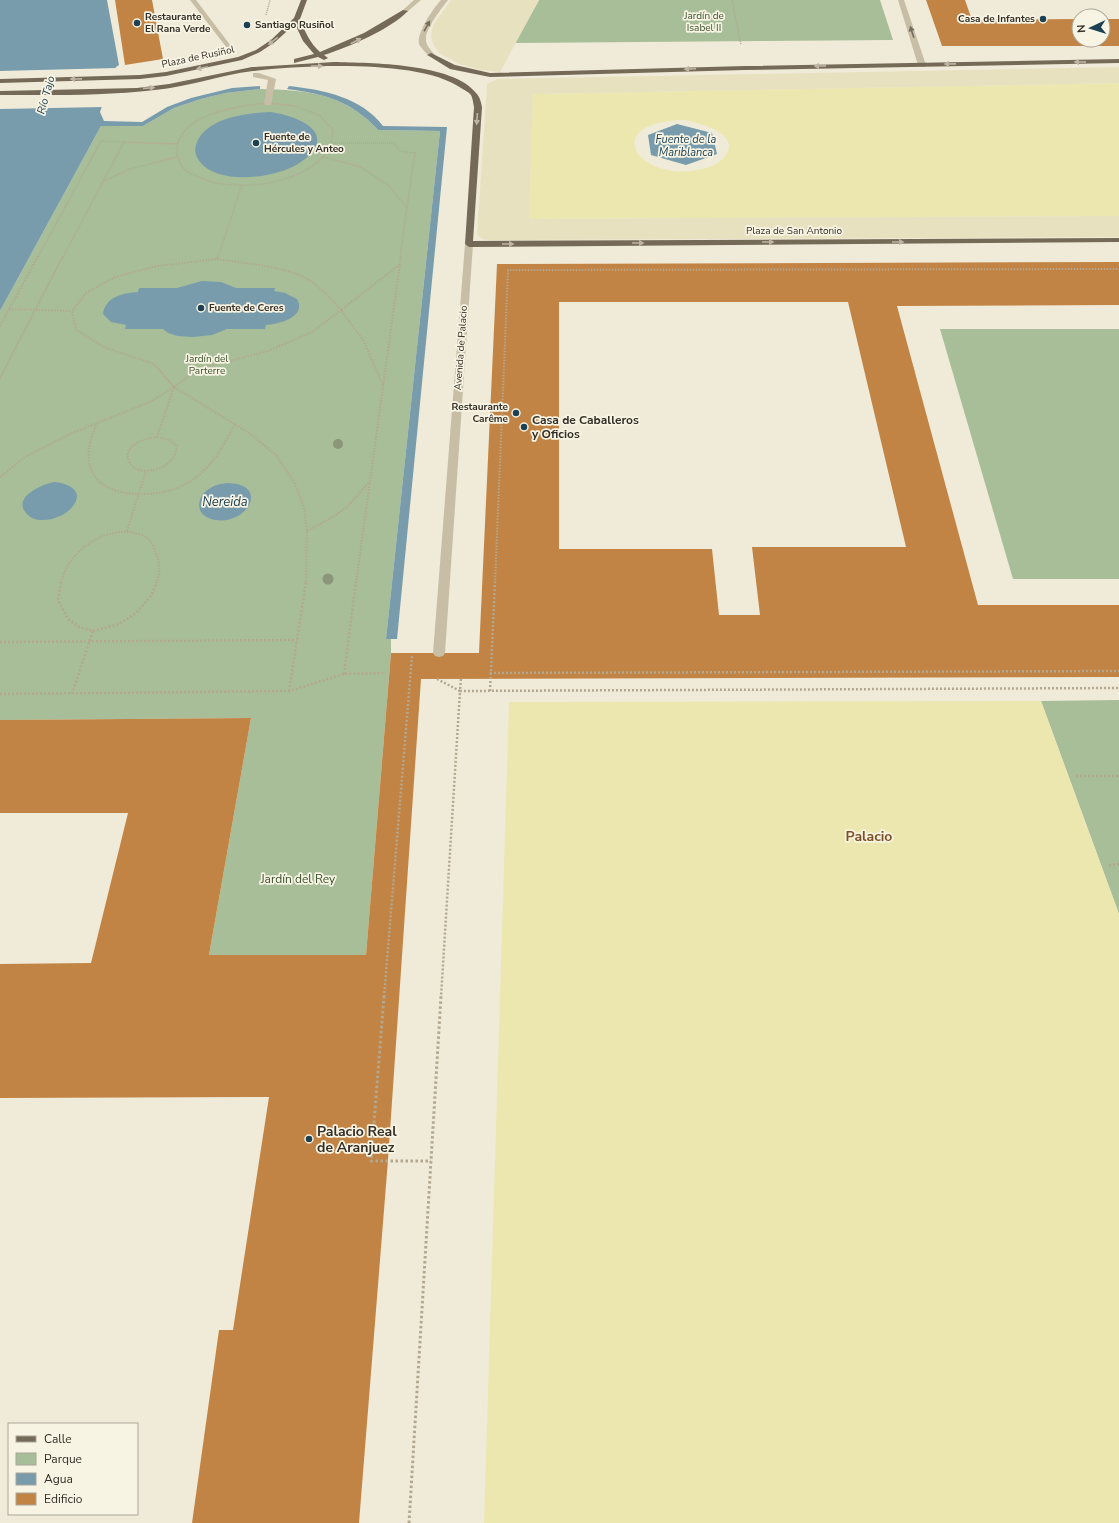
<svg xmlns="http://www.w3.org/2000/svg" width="1119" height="1523" font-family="'Nunito Sans',sans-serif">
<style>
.green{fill:#a7be99}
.sand{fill:#ebe7af;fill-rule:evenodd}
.plaza{fill:#e8e1bf}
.water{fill:#789cac}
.pier{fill:#f0ebd8}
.building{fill:#c28444;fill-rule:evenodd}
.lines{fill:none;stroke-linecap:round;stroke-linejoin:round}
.path-far3{stroke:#b3a88f;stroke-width:1.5;stroke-dasharray:1 1;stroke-linecap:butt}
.path-far2{stroke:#b3a88f;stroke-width:2;stroke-dasharray:1.5 1.5;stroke-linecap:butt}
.path-far1{stroke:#b3a88f;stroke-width:2.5;stroke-dasharray:2 2;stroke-linecap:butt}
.path{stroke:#b3a88f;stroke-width:3;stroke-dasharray:2.5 2.5;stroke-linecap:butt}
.minor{fill:#c7bea5;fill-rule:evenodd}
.major{fill:#756957;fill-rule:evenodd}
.tree{fill:#8b9679}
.oneway{fill:#766f5f}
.oneway2{fill:#bdb5a5}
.poi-dot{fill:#1d4153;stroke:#f8f4e4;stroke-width:1.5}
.labels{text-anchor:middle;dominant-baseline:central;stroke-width:3.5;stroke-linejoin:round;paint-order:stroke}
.far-park-label{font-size:10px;fill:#38502b;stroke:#f8f4e4}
.far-poi-label{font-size:10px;font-weight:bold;fill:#332e26;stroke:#f8f4e4;text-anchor:start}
.far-street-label{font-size:10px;fill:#332e26;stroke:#f8f4e4}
.far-water-label{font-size:11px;font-style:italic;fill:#1d4153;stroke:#f8f4e4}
.poi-label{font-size:12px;font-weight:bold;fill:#332e26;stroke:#f8f4e4;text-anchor:start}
.park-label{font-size:12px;fill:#38502b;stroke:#f8f4e4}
.water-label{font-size:13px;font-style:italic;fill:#1d4153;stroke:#f8f4e4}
.quarter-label{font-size:14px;font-weight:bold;fill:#7f5122;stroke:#f8f4e4}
.near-poi-label{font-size:14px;font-weight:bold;fill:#332e26;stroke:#f8f4e4;text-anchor:start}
</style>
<rect width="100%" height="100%" fill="#f0ebd8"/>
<path class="green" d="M 539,0 L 880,0 L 893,40 L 515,43 Z
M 260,89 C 308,90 344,93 378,130 L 440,131 L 386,639 L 391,639 L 391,653 L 366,955 L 209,955 L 251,718 L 0,720 L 0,311 L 101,126 L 143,126 L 174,108 L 201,99 L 224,93 Z
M 940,329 L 1119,329 L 1119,579 L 1013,579 Z
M 1119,700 L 1119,914 L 1041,701 Z"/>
<path class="sand" d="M 1119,83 L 1119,216 L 529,219 L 533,94 ZM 685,120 C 698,123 738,132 727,153 C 723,160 717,164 710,167 C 642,189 593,122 685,120 Z
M 1041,701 L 1119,914 L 1119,1523 L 484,1523 L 509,702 Z"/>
<path class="plaza" d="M 451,0 L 539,0 L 500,72 L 481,70 L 459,64 L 439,53 L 433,44 L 431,37 L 433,25 Z
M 1119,67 L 1119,83 L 533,94 L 529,219 L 1119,216 L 1119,237 L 489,240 L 482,239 L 477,235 L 487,84 L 497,79 Z"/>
<path class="water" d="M 0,0 L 107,0 L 119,65 L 116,67 L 100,112 L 104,121 L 142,122 L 167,107 L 191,98 L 232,88 L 260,86 L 260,89 L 225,93 L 201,99 L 174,108 L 143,126 L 101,126 L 0,311 Z
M 289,86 C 324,90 361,97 383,126 L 447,127 L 397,639 L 386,639 L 440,131 L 378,130 C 351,101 326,94 287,89 Z
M 270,112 C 294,115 339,131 305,159 C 283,178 220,187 200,162 C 196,157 194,151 196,145 C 204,118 246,113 270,112 Z
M 677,124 L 712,133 L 717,154 L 686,165 L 651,155 L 648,135 Z
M 202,281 L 221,282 L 236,288 L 275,288 L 274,291 L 285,293 L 297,299 C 307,317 279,324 266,325 L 265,329 L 227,329 L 212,335 L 193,337 L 178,336 L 168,333 L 163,329 L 125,329 L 126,325 L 111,322 L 103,314 C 105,297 123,293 138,292 L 139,288 L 177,288 Z
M 54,482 C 67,483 85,490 73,506 C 65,518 37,527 26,513 C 12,497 43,484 54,482 Z
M 227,483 C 273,484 245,529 211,519 C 195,514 196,497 209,489 C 214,485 220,484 227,483 Z"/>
<path class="pier" d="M 117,68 L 104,107 L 0,109 L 0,71 Z"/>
<path class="building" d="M 115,0 L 152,0 L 163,59 L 125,65 Z
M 926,0 L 965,0 L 972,20 L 1079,19 L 1079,40 L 1103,40 L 1103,19 L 1119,19 L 1119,46 L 942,46 Z
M 1119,262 L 1119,305 L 897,306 L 978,605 L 1119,605 L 1119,677 L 421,679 L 388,1160 L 359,1523 L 192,1523 L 219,1330 L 233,1330 L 269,1097 L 0,1098 L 0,964 L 91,963 L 128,813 L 0,813 L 0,720 L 251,718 L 209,955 L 366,955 L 391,653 L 479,653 L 497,264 ZM 559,302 L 848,302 L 906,547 L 752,547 L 760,615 L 719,615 L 712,549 L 559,549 Z"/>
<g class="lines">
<path class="path-far3" d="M 732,0 L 741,45
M 266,15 L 270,0
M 268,103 L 295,106 L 319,115 L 333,130 C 332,140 329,151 322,158 C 296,183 251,189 216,183 C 210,182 205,179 199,177 C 196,175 191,174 188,172 C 182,169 177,158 177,152 C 177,113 240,106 268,103 Z
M 331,143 L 394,143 L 400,151 L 415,153 L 407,208
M 323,157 L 361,167 L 388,185 L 407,208 L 400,257
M 104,181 L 130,169 L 177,157
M 38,257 L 101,141 L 124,142
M 63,257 L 124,142 L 177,144
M 218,257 L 242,185"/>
<path class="path-far2" d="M 217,259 L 218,256
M 217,259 C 246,264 281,265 307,279 C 320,286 331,299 341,310 L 312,332 L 268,351 L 198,369 L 174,387 L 154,364 L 104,347 L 76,330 L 72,311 L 86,293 L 115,277 L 157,266 Z
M 9,309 L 72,311
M 0,326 L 38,256
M 0,378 L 63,256
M 383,385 L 363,340 L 341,310 L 399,265
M 174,387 L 249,433 L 276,455 L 294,482 L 304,507 L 307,531 L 306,583
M 96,425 C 92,436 87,449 89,461 C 93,497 144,498 171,490 C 181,487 192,481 200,474 C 216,461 225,442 235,424
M 157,437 L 169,440 L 176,445 C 179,466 147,477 133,467 C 131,465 129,461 128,459 C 124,444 147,438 157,437 Z
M 157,437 L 174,387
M 0,477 L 25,457 L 72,433 L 150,402 L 174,387
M 127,531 L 146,471
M 307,531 L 333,517 L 347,507 L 370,481
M 61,583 C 67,552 104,526 135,533 C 140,534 148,537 151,542 C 153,545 155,550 156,553 C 160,564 161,572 156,583
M 356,583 L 401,256
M 495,583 L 508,270 L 1119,269"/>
<path class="path-far1" d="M 61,582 L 58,600 L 68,619 L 79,627 L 93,631 L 119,624 L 136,613 L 151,596 L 157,582
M 0,642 L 297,640
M 490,673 L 1119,671
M 344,674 L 356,582
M 437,679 L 460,691 L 441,997
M 461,679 L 460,691 L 1119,688
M 289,691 L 306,582
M 490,691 L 495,582
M 0,694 L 289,691 L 344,674 L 386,673
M 72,694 L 93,631
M 1076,776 L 1119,776
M 1109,865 L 1119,864
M 384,997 L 412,656"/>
<path class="path" d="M 384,996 L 371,1161 L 431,1161
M 409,1523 L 441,996"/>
<path class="minor" d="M 190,0 L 196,0 L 234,50 L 234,52 L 230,52 Z
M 414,0 L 421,0 L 407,12 L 403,12 L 403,10 Z
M 441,0 L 448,0 C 442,8 426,28 426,38 C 425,45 431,50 435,55 L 431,57 L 429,56 C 426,53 421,48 419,44 C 416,34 434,7 441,0 Z
M 898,0 L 904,0 L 926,65 L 925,67 L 922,67 L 918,65 Z
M 253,73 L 259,73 L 276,79 L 271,105 L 265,105 L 264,103 L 268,80 L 253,77 Z
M 469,241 L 473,244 L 445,653 L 443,656 L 439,657 L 435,656 L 433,653 L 465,244 Z"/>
<path class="major" d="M 301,0 L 307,0 L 300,19 C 305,32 310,43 320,52 L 364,33 L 403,10 L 408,11 C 391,29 349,47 324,55 L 328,58 L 324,60 L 318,57 L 294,63 L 294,59 L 314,54 L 303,41 L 295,24 L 275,42 L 260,52 L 242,60 L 166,76 L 140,79 L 0,83 L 0,79 L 140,75 L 166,72 L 238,57 L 256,50 L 271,40 L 294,18 Z
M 431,53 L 455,65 L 490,73 L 745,66 L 1119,59 L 1119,63 L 745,70 L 490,77 L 450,69 L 429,56 L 427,55 Z
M 334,62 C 370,63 453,63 476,93 C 480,97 481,102 482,107 L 473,241 L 1119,238 L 1119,242 L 469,247 L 465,244 L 474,107 C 473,103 473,99 471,95 C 469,92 464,90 461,88 C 420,59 303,65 253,71 C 220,75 188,87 155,90 C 103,96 52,95 0,95 L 0,91 L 137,88 L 169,84 L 252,67 Z"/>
</g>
<g class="tree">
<circle cx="338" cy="444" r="5"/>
<circle cx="328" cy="579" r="5.5"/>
</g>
<defs><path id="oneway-solid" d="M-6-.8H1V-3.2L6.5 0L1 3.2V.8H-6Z"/></defs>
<g class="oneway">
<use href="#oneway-solid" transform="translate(427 26) rotate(-61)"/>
<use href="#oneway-solid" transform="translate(912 32) rotate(-108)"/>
</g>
<g class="oneway2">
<use href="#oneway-solid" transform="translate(273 41) rotate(143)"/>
<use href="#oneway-solid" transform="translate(356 41) rotate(-27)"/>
<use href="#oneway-solid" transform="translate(1080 62) rotate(179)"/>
<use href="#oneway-solid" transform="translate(950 64) rotate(179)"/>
<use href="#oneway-solid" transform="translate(317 66) rotate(-1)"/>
<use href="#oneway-solid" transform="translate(820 66) rotate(179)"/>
<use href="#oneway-solid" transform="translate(202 68) rotate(168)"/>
<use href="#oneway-solid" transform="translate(690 69) rotate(178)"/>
<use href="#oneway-solid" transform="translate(76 79) rotate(179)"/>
<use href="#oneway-solid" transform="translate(149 88) rotate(-4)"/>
<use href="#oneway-solid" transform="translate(477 119) rotate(94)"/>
<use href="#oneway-solid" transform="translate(768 242)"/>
<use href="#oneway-solid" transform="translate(898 242)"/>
<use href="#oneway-solid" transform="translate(638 243)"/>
<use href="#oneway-solid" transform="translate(508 244)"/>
</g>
<g class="poi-dot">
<circle cx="1043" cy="19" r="4"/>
<circle cx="137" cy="23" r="4"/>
<circle cx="247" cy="25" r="4"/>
<circle cx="256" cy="143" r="4"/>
<circle cx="201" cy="308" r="4"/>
<circle cx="516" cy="413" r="4"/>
<circle cx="524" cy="427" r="4"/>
<circle cx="309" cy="1139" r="4"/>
</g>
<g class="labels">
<g class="far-park-label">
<text x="704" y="16">Jardín de<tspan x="704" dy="12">Isabel II</tspan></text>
<text x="207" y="359">Jardín del<tspan x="207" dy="12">Parterre</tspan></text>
</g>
<g class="far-poi-label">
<text x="145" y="17">Restaurante<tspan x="145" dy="12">El Rana Verde</tspan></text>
<text x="1035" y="19" text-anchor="end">Casa de Infantes</text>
<text x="255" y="25">Santiago Rusiñol</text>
<text x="264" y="137">Fuente de<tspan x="264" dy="12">Hércules y Anteo</tspan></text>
<text x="209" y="308">Fuente de Ceres</text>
<text x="508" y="407" text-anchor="end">Restaurante<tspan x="508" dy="12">Carême</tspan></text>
</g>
<g class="far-street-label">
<text transform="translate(198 57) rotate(-12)">Plaza de Rusiñol</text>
<text x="794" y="231">Plaza de San Antonio</text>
<text transform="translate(461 348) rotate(-86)">Avenida de Palacio</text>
</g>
<g class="far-water-label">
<text transform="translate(46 95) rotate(-74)">Río Tajo</text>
<text x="686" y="139">Fuente de la<tspan x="686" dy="13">Mariblanca</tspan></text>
</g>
<g class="poi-label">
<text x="532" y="420">Casa de Caballeros<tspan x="532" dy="14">y Oficios</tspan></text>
</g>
<g class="park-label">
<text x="298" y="879">Jardín del Rey</text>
</g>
<g class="water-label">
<text x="225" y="502">Nereida</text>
</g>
<g class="quarter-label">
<text x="869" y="836">Palacio</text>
</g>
<g class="near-poi-label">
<text x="317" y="1131">Palacio Real<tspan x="317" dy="16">de Aranjuez</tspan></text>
</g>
</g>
<rect x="8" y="1423" width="130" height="92" fill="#f8f4e4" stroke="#a9a598"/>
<rect x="16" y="1436" width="20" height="6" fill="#756957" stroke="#a9a598"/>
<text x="44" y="1443" font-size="12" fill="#332e26">Calle</text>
<rect x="16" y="1453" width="20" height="12" fill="#a7be99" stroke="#a9a598"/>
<text x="44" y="1463" font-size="12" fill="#332e26">Parque</text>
<rect x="16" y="1473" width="20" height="12" fill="#789cac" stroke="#a9a598"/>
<text x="44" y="1483" font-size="12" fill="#332e26">Agua</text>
<rect x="16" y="1493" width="20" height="12" fill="#c28444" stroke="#a9a598"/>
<text x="44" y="1503" font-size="12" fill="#332e26">Edificio</text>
<g transform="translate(1091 28) rotate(266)"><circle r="19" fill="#f8f4e4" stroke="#a9a598"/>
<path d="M0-3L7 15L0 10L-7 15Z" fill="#1d4153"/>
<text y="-6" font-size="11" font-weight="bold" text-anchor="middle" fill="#332e26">N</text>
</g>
</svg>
